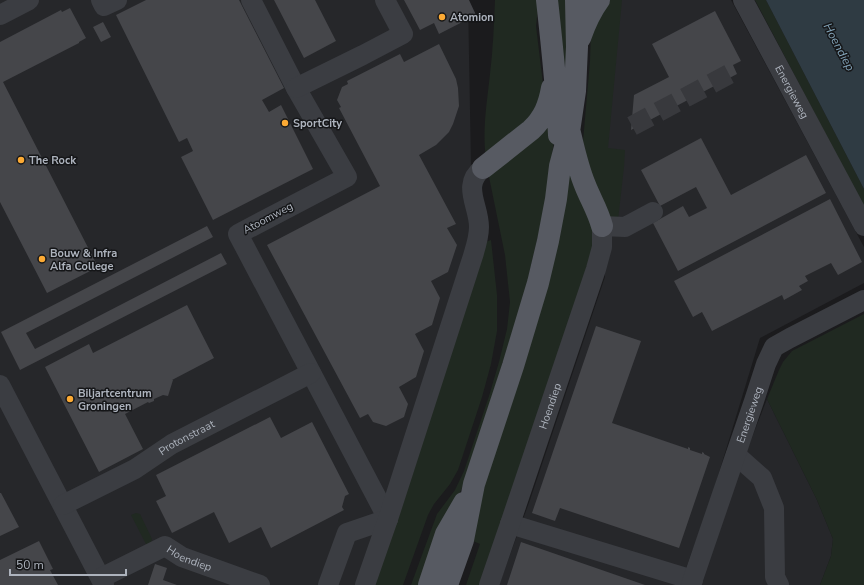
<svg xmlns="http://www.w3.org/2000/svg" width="864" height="585" font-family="'Nunito Sans',sans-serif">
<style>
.built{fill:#26272a}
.green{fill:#202921}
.water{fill:#2f3b43}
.building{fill:#45464a}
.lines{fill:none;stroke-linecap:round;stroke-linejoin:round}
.minor-tunnel{stroke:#38393d;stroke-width:20;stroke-dasharray:20 10;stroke-linecap:butt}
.minor{stroke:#3b3d42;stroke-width:20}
.major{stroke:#575a62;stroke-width:22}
.poi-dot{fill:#fcaa34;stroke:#151618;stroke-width:1.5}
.labels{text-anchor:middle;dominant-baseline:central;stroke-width:3;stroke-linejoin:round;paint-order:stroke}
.poi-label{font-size:11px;font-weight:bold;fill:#adb3bd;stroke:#151618;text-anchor:start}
.street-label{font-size:11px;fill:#adb3bd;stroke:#151618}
.water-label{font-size:12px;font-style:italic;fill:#83a4b9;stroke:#151618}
</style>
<rect width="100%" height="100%" fill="#1b1b1d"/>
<path class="built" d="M 0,0 L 468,0 L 471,165 L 482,232 L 365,585 L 0,585 Z
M 614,0 L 731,0 L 864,247 L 864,283 L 760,338 L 710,502 L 680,585 L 499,585 L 530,500 L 605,277 L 605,149 Z
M 767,399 L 817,500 L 833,539 L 831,556 L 820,585 L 700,585 L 733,486 Z"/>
<path class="green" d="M 495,0 L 539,0 L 536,26 L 543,84 L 534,117 L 486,159 C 482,130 487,102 490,74 C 493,49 494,25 495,0 Z
M 551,0 L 567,0 L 567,117 Z
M 610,0 L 622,0 L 608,148 L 625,150 L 624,167 L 618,220 L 607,220 L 582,153 L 590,61 L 591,30 Z
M 755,0 L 766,0 L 864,189 L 864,207 Z
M 545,120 L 554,141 L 545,206 L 524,296 L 463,486 L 444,527 L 424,585 L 411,585 L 437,514 L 455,490 L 464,471 L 489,396 L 499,362 L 507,329 L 510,302 L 505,255 L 488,172 Z
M 570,163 L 598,233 L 483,585 L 466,585 L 480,544 L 473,541 L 477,502 Z
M 491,240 L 497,295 L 497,331 L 491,364 L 482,397 L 458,470 L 450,484 L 434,504 L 428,515 L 403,585 L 374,585 L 483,243 Z
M 864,314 L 864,585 L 820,585 L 831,556 L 833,539 L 817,500 L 767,399 L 779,370 L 783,362 L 792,351 Z
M 136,513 L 140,514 L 152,539 L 151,543 L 147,546 L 131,515 Z"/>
<path class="water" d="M 766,0 L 864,0 L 864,189 Z"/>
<path class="building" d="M 146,0 L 239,0 L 284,88 L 262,100 L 269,112 L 281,105 L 313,169 L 213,220 L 181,157 L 193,151 L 187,138 L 179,142 L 116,15 Z
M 274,0 L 315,0 L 336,41 L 304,58 Z
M 404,0 L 469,0 L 476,15 L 439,34 L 434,23 L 420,30 Z
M 70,8 L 86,38 L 79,42 L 79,43 L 3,82 L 98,267 L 47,293 L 0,202 L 0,42 L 61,10 L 62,12 Z
M 715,11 L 741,61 L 733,65 L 737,74 L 631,130 L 634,95 L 669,77 L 652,44 Z
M 103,22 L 111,37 L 101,42 L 93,27 Z
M 439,44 L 456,79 L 458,88 L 459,106 L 453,124 L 449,132 L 436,145 L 419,155 L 456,224 L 447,228 L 457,245 L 448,272 L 431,281 L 440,298 L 432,325 L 415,334 L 424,351 L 416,377 L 399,387 L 408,404 L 404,417 L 386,426 L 373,422 L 368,414 L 360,418 L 267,245 L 380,186 L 339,108 L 341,107 L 337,100 L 342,87 L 348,84 L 347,81 L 400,54 L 404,62 Z
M 701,138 L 731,195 L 806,155 L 826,193 L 678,271 L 653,223 L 683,206 L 689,217 L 707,208 L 696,187 L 660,206 L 641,170 Z
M 830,199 L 862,262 L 838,275 L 831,263 L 805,276 L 808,281 L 799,286 L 802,290 L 784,300 L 782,295 L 712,331 L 702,312 L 693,317 L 674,281 Z
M 207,226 L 213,237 L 26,333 L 35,349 L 221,253 L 227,264 L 20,370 L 1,332 Z
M 187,305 L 214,358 L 172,380 L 173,380 L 168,396 L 163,395 L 154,399 L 154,401 L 149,403 L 148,402 L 125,414 L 143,449 L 99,472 L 45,367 L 89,344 L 93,353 Z
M 596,326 L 641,341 L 612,423 L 688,449 L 688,447 L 690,448 L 690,450 L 702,454 L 702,452 L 704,453 L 704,454 L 710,457 L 679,548 L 560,508 L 555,521 L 532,513 Z
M 270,417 L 281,438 L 312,422 L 349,494 L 345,496 L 342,507 L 344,510 L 271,548 L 261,527 L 229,543 L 214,512 L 172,533 L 156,501 L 166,496 L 156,475 Z
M 0,493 L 1,493 L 19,527 L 0,536 Z
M 39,541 L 53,569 L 50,570 L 58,585 L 0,585 L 0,560 Z
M 521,542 L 645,585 L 507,585 Z
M 155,564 L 167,568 L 163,580 L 177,585 L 148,585 Z"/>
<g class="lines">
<path class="minor-tunnel" d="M 632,126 L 735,71"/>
<g class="minor">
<path d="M 101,0 L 104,6 L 117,0"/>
<path d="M 251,0 L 296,88 L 347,177 L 238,234 L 388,519"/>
<path id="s1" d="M 743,0 L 864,226"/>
<path d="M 0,15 L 29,0"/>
<path d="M 296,88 L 363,55 L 403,34 L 385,0"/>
<path d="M 0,385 L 104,585"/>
<path d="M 736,455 L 762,478 L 774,508 L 775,577 L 779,585"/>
<path id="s2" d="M 63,505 L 135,469 L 172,444 L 311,373"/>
<path d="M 510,524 L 693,580"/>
<path id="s3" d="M 101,578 L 165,546 L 182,557 L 260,585"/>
<path d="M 328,585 L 347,533 L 388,519"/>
<path d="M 365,585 L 388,519 L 473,256 C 476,246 479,237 479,227 C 479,205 461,185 483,168"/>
<path id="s4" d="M 489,585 L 510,524 L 596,269 L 602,247 L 602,226 L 625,227 L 653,212"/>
<path id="s5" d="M 691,585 L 754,401 L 766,364 L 774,347 L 790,338 L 864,300"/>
</g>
<path class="major" d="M 547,0 C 552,45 557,90 559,135
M 580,38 C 585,24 590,12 599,0
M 570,133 C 574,150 578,168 585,185 C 590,198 598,211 602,226
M 483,168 L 531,130 C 544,118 549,105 552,88
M 429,585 L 446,534 L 464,503
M 447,585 L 463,540 L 474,484 L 513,366 L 538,283 L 548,241 L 556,199 L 560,166 L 569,132 L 575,91 L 577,47 L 576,0"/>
</g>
<g class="poi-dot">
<circle cx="442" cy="17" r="4"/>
<circle cx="285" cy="123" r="4"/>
<circle cx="21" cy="160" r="4"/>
<circle cx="42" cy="259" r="4"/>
<circle cx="70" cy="399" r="4"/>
</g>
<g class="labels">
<g class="poi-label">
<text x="450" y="17">Atomion</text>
<text x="293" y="123">SportCity</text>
<text x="29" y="160">The Rock</text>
<text x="50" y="253">Bouw &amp; Infra<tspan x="50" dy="13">Alfa College</tspan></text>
<text x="78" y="393">Biljartcentrum<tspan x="78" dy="13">Groningen</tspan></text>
</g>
<g class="street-label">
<text stroke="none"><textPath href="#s1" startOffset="104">Energieweg</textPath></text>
<text transform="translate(268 218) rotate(-28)">Atoomweg</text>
<text stroke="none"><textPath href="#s4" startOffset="189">Hoendiep</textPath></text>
<text stroke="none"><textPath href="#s5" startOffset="180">Energieweg</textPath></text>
<text stroke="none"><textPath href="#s2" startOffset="141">Protonstraat</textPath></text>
<text stroke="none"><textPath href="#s3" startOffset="99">Hoendiep</textPath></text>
</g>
<g class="water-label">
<text transform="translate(839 47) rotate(62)">Hoendiep</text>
</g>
</g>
<path d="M10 569v6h116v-6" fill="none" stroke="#adb3bd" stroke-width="2"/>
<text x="16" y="569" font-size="12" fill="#adb3bd" stroke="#151618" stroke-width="3" paint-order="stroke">50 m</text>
</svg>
